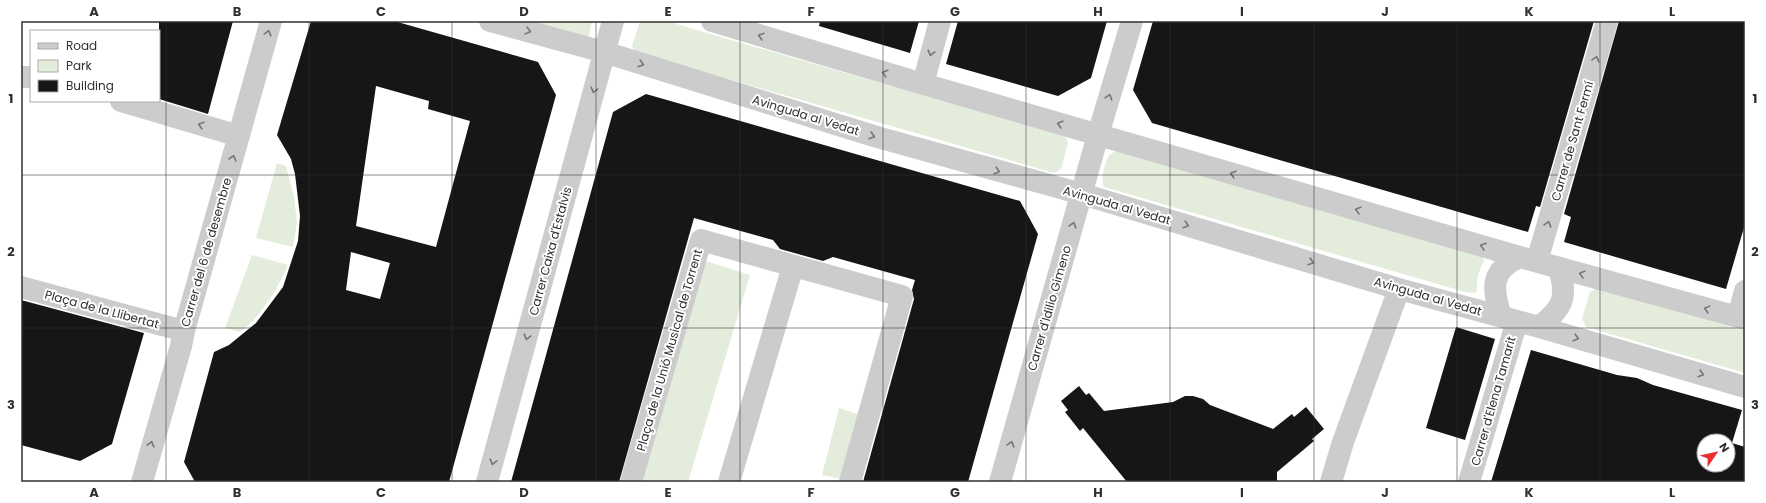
<svg xmlns="http://www.w3.org/2000/svg" width="1766" height="503" font-family="Poppins,sans-serif">
<style>
.green{fill:#e4eddc}
.building{fill:#161616;fill-rule:evenodd}
.lines{fill:none;stroke-linecap:round;stroke-linejoin:round}
.minor{stroke:#ccc;stroke-width:22}
.oneway{stroke:#767676}
.grid{fill:none;stroke:#2f2f2f;stroke-width:1;stroke-opacity:0.55}
.labels{text-anchor:middle;dominant-baseline:central;stroke-width:4;stroke-linejoin:round;paint-order:stroke}
.street-label{font-size:12px;fill:#2f2f2f;stroke:#fff}
.neatline{fill:none;stroke:#2f2f2f;stroke-width:1.5}
.grid-label{font-size:13px;text-anchor:middle;font-weight:bold;fill:#2f2f2f}
</style>
<rect width="100%" height="100%" fill="#fff"/>
<path class="green" d="M 530,21 L 592,21 L 588,38 Z
M 640,21 L 666,21 L 1066,137 L 1068,143 L 1061,169 L 1054,173 L 635,52 L 632,46 Z
M 1117,151 L 1482,257 L 1484,261 C 1479,271 1476,278 1477,290 L 1475,293 L 1465,292 L 1104,187 C 1100,182 1105,158 1111,154 C 1113,152 1114,152 1117,151 Z
M 277,163 L 286,166 L 294,197 L 297,222 L 293,247 L 256,238 Z
M 252,255 L 288,265 C 278,288 261,317 240,332 L 225,328 Z
M 696,258 L 750,275 L 688,482 L 631,482 Z
M 1597,288 L 1745,331 L 1745,373 L 1586,327 L 1582,318 L 1590,292 Z
M 839,408 L 860,415 L 842,479 L 822,475 Z"/>
<path class="building" d="M 159,21 L 233,21 L 208,114 L 159,99 Z
M 311,21 L 394,21 L 538,62 L 556,95 L 449,482 L 195,482 L 184,462 L 214,352 L 229,345 L 256,323 L 283,287 L 298,241 L 300,216 L 295,174 L 291,159 L 277,135 ZM 376,86 L 429,101 L 428,109 L 470,121 L 436,247 L 356,226 ZM 351,252 L 390,263 L 380,299 L 346,290 Z
M 820,21 L 919,21 L 910,53 L 819,26 Z
M 958,21 L 1107,21 L 1091,78 L 1058,96 L 946,64 Z
M 1153,21 L 1594,21 L 1540,207 L 1536,206 L 1528,232 L 1152,123 L 1133,90 Z
M 1619,21 L 1745,21 L 1745,224 L 1726,289 L 1564,242 L 1571,217 L 1564,214 Z
M 646,94 L 1020,201 L 1038,234 L 968,482 L 863,482 L 914,299 L 912,290 L 915,280 L 833,257 L 823,261 L 780,249 L 773,240 L 694,218 L 619,482 L 511,482 L 613,112 Z
M 21,300 L 144,333 L 112,444 L 80,461 L 21,445 Z
M 1456,327 L 1495,339 L 1465,440 L 1426,428 Z
M 1531,350 L 1617,375 L 1637,378 L 1653,385 L 1742,410 L 1732,443 L 1745,447 L 1745,482 L 1491,482 ZM 1704,441 L 1728,441 L 1728,465 L 1704,465 Z
M 1079,386 L 1086,395 L 1089,393 L 1104,411 L 1173,402 L 1185,396 L 1193,396 L 1203,399 L 1210,405 L 1273,429 L 1292,414 L 1294,417 L 1306,407 L 1324,429 L 1312,439 L 1314,441 L 1277,472 L 1277,482 L 1127,482 L 1083,428 L 1080,431 L 1065,412 L 1068,410 L 1061,401 Z"/>
<g class="lines">
<path class="minor" d="M 490,21 L 604,52 L 877,137 L 1082,194 L 1399,289 L 1539,327 L 1745,387
M 712,21 L 923,84 L 1520,257 L 1745,319
M 21,77 L 31,77
M 923,84 L 940,21
M 121,101 L 239,136
M 1537,261 L 1607,21
M 21,287 L 184,331
M 1501,316 C 1492,289 1490,270 1520,257
M 1738,317 L 1745,291
M 1539,327 C 1563,308 1568,298 1559,268
M 142,482 L 181,346 L 184,331 L 271,21
M 487,482 L 613,21
M 631,482 L 701,240 L 902,296 L 850,482
M 729,482 L 793,266
M 1000,482 L 1098,135 L 1132,21
M 1331,482 L 1343,442 L 1399,289
M 1469,482 L 1517,321"/>
</g>
<defs><path id="oneway-chevron" d="M-2-3.5L2.5 0L-2 3.5" fill="none" stroke-width="1.6" stroke-linecap="round" stroke-linejoin="round"/></defs>
<g class="oneway">
<use href="#oneway-chevron" transform="translate(528 31) rotate(15)"/>
<use href="#oneway-chevron" transform="translate(268 33) rotate(-75)"/>
<use href="#oneway-chevron" transform="translate(761 36) rotate(-163)"/>
<use href="#oneway-chevron" transform="translate(931 53) rotate(105)"/>
<use href="#oneway-chevron" transform="translate(1596 59) rotate(-74)"/>
<use href="#oneway-chevron" transform="translate(641 64) rotate(17)"/>
<use href="#oneway-chevron" transform="translate(885 73) rotate(-163)"/>
<use href="#oneway-chevron" transform="translate(594 90) rotate(105)"/>
<use href="#oneway-chevron" transform="translate(1109 97) rotate(-73)"/>
<use href="#oneway-chevron" transform="translate(1060 124) rotate(-164)"/>
<use href="#oneway-chevron" transform="translate(201 125) rotate(-164)"/>
<use href="#oneway-chevron" transform="translate(872 136) rotate(17)"/>
<use href="#oneway-chevron" transform="translate(233 158) rotate(-74)"/>
<use href="#oneway-chevron" transform="translate(997 171) rotate(16)"/>
<use href="#oneway-chevron" transform="translate(1233 174) rotate(-164)"/>
<use href="#oneway-chevron" transform="translate(1358 210) rotate(-164)"/>
<use href="#oneway-chevron" transform="translate(1548 224) rotate(-74)"/>
<use href="#oneway-chevron" transform="translate(1073 225) rotate(-74)"/>
<use href="#oneway-chevron" transform="translate(1186 225) rotate(17)"/>
<use href="#oneway-chevron" transform="translate(1483 246) rotate(-164)"/>
<use href="#oneway-chevron" transform="translate(1311 262) rotate(17)"/>
<use href="#oneway-chevron" transform="translate(1582 274) rotate(-165)"/>
<use href="#oneway-chevron" transform="translate(1707 309) rotate(-165)"/>
<use href="#oneway-chevron" transform="translate(527 337) rotate(105)"/>
<use href="#oneway-chevron" transform="translate(1576 338) rotate(16)"/>
<use href="#oneway-chevron" transform="translate(1701 374) rotate(16)"/>
<use href="#oneway-chevron" transform="translate(151 444) rotate(-75)"/>
<use href="#oneway-chevron" transform="translate(1011 444) rotate(-74)"/>
<use href="#oneway-chevron" transform="translate(493 462) rotate(105)"/>
</g>
<path class="grid" d="M 166,21 L 166,482M 309,21 L 309,482M 452,21 L 452,482M 596,21 L 596,482M 740,21 L 740,482M 883,21 L 883,482M 1026,21 L 1026,482M 1170,21 L 1170,482M 1314,21 L 1314,482M 1457,21 L 1457,482M 1600,21 L 1600,482M 21,175 L 1745,175M 21,328 L 1745,328"/>
<g class="labels">
<g class="street-label">
<text transform="translate(806 115) rotate(17)">Avinguda al Vedat</text>
<text transform="translate(1572 141) rotate(-74)">Carrer de Sant Fermí</text>
<text transform="translate(1117 205) rotate(16)">Avinguda al Vedat</text>
<text transform="translate(550 251) rotate(-75)">Carrer Caixa d'Estalvis</text>
<text transform="translate(206 252) rotate(-74)">Carrer del 6 de desembre</text>
<text transform="translate(1428 296) rotate(16)">Avinguda al Vedat</text>
<text transform="translate(1049 308) rotate(-74)">Carrer d'Idilio Gimeno</text>
<text transform="translate(102 309) rotate(15)">Plaça de la Llibertat</text>
<text transform="translate(669 350) rotate(-74)">Plaça de la Unió Musical de Torrent</text>
<text transform="translate(1493 401) rotate(-74)">Carrer d'Elena Tamarit</text>
</g>
</g>
<rect width="1766" height="503" fill="none" stroke="#ffffff" stroke-width="44"/>
<rect x="30" y="30" width="130" height="72" fill="#ffffff" stroke="#acacac"/>
<rect x="38" y="43" width="20" height="6" fill="#cccccc" stroke="#acacac"/>
<text x="66" y="50" font-size="12" fill="#2f2f2f">Road</text>
<rect x="38" y="60" width="20" height="12" fill="#e4eddc" stroke="#acacac"/>
<text x="66" y="70" font-size="12" fill="#2f2f2f">Park</text>
<rect x="38" y="80" width="20" height="12" fill="#161616" stroke="#acacac"/>
<text x="66" y="90" font-size="12" fill="#2f2f2f">Building</text>
<g transform="translate(1716 453) rotate(56)"><circle r="19" fill="#ffffff" stroke="#acacac"/>
<path d="M0-3L7 15L0 10L-7 15Z" fill="#ea2e2d"/>
<text y="-6" font-size="11" font-weight="bold" text-anchor="middle" fill="#2f2f2f">N</text>
</g>
<rect x="22" y="22" width="1722" height="459" class="neatline"/>
<g class="grid-label">
<text x="94" y="16">A</text>
<text x="237" y="16">B</text>
<text x="381" y="16">C</text>
<text x="524" y="16">D</text>
<text x="668" y="16">E</text>
<text x="811" y="16">F</text>
<text x="955" y="16">G</text>
<text x="1098" y="16">H</text>
<text x="1242" y="16">I</text>
<text x="1385" y="16">J</text>
<text x="1529" y="16">K</text>
<text x="1672" y="16">L</text>
<text x="11" y="103">1</text>
<text x="1755" y="103">1</text>
<text x="11" y="256">2</text>
<text x="1755" y="256">2</text>
<text x="11" y="409">3</text>
<text x="1755" y="409">3</text>
<text x="94" y="497">A</text>
<text x="237" y="497">B</text>
<text x="381" y="497">C</text>
<text x="524" y="497">D</text>
<text x="668" y="497">E</text>
<text x="811" y="497">F</text>
<text x="955" y="497">G</text>
<text x="1098" y="497">H</text>
<text x="1242" y="497">I</text>
<text x="1385" y="497">J</text>
<text x="1529" y="497">K</text>
<text x="1672" y="497">L</text>
</g>
</svg>
